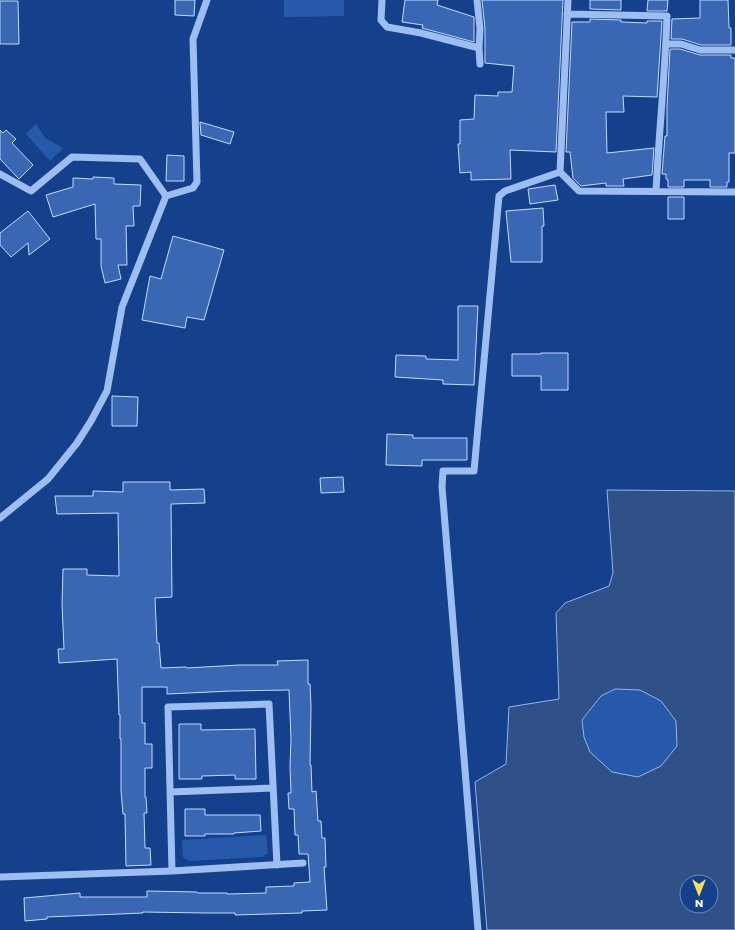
<svg xmlns="http://www.w3.org/2000/svg" width="735" height="930" font-family="Poppins,sans-serif">
<style>
.green{fill:#2759ab}
.water{fill:#305088;stroke:#90b7f3;fill-rule:evenodd}
.building{fill:#3967b3;stroke:#c5dafb}
.lines{fill:none;stroke-linecap:round;stroke-linejoin:round}
.minor{stroke:#9ebdf0;stroke-width:7}
</style>
<rect width="100%" height="100%" fill="#15418c"/>
<path class="green" d="M 284,0 L 344,0 L 344,16 L 284,17 Z
M 36,124 L 45,138 L 63,148 L 50,161 L 26,134 Z
M 615,689 L 640,690 L 661,701 L 676,721 L 677,746 L 661,767 L 638,777 L 612,772 L 590,752 L 584,737 L 582,720 L 601,696 Z
M 266,835 L 268,853 L 262,857 L 189,861 L 183,857 L 182,840 Z"/>
<path class="water" d="M 607,490 L 735,491 L 735,930 L 487,930 L 475,782 L 506,764 L 509,707 L 559,699 L 556,613 L 565,603 L 609,586 L 613,573 ZM 615,689 L 640,690 L 661,701 L 676,721 L 677,746 L 661,766 L 638,777 L 612,772 L 590,752 L 584,737 L 582,720 L 601,696 ZM 687,882 L 711,882 L 711,906 L 687,906 Z"/>
<path class="building" d="M 175,0 L 195,0 L 194,16 L 175,15 Z
M 405,0 L 438,0 L 437,5 L 474,17 L 474,42 L 422,28 L 423,25 L 402,22 Z
M 482,0 L 563,0 L 556,152 L 510,150 L 511,179 L 471,180 L 471,172 L 460,173 L 458,144 L 460,144 L 460,120 L 474,119 L 475,95 L 498,96 L 498,92 L 512,92 L 514,66 L 485,63 L 485,29 Z
M 590,0 L 621,0 L 621,10 L 590,9 Z
M 648,0 L 668,0 L 667,11 L 647,11 Z
M 700,0 L 728,0 L 729,28 L 731,28 L 731,45 L 701,45 L 682,39 L 671,39 L 672,19 L 700,18 Z
M 0,1 L 18,1 L 19,44 L 0,44 Z
M 590,19 L 621,20 L 621,22 L 647,23 L 647,21 L 662,21 L 657,97 L 623,96 L 624,112 L 606,112 L 607,153 L 654,148 L 652,175 L 623,179 L 624,186 L 606,186 L 606,183 L 581,186 L 573,178 L 570,152 L 566,152 L 572,22 L 590,22 Z
M 670,49 L 680,49 L 700,55 L 731,55 L 731,58 L 735,58 L 735,153 L 729,153 L 729,182 L 727,182 L 727,187 L 710,187 L 710,180 L 684,180 L 684,187 L 668,187 L 668,180 L 666,179 L 666,174 L 662,174 L 665,136 L 667,136 L 667,107 Z
M 200,122 L 234,132 L 230,144 L 201,135 Z
M 0,130 L 3,133 L 6,130 L 16,139 L 12,143 L 33,165 L 19,179 L 0,159 Z
M 167,155 L 184,156 L 184,181 L 166,181 Z
M 93,177 L 114,178 L 114,184 L 141,185 L 140,206 L 133,206 L 134,226 L 126,226 L 127,265 L 118,265 L 121,279 L 105,283 L 101,266 L 101,239 L 96,239 L 95,204 L 53,217 L 46,195 L 73,187 L 73,178 L 93,179 Z
M 555,185 L 558,200 L 530,204 L 528,189 Z
M 668,197 L 684,197 L 684,219 L 668,219 Z
M 543,208 L 544,226 L 542,226 L 542,262 L 511,262 L 506,211 Z
M 28,211 L 50,239 L 29,255 L 28,243 L 11,257 L 0,245 L 0,233 Z
M 173,236 L 224,250 L 204,320 L 187,317 L 185,328 L 142,320 L 150,276 L 161,279 Z
M 458,306 L 478,306 L 474,385 L 443,384 L 443,380 L 395,377 L 396,355 L 426,356 L 426,359 L 458,360 Z
M 541,353 L 568,353 L 568,390 L 541,390 L 541,376 L 512,376 L 512,354 L 541,354 Z
M 112,396 L 138,397 L 137,426 L 112,426 Z
M 387,434 L 413,435 L 413,438 L 467,438 L 467,460 L 422,460 L 422,466 L 386,465 Z
M 343,477 L 344,492 L 321,493 L 320,478 Z
M 123,482 L 170,482 L 170,490 L 204,489 L 205,503 L 171,504 L 172,597 L 155,598 L 157,643 L 159,643 L 161,668 L 186,667 L 187,668 L 239,665 L 278,665 L 277,661 L 308,660 L 308,684 L 310,684 L 311,707 L 310,765 L 311,765 L 312,792 L 316,791 L 318,821 L 321,821 L 322,838 L 325,838 L 326,867 L 324,867 L 327,910 L 302,911 L 302,913 L 235,915 L 235,913 L 206,913 L 143,912 L 143,913 L 47,917 L 47,919 L 25,921 L 24,898 L 80,893 L 80,897 L 147,897 L 147,891 L 197,892 L 198,893 L 227,893 L 227,894 L 266,893 L 266,887 L 294,886 L 294,883 L 310,882 L 308,854 L 299,854 L 298,835 L 295,835 L 294,809 L 289,809 L 288,793 L 291,793 L 290,766 L 291,739 L 289,690 L 231,691 L 167,694 L 167,687 L 142,687 L 142,723 L 145,723 L 145,744 L 152,744 L 152,768 L 145,768 L 145,797 L 146,797 L 147,813 L 144,813 L 145,848 L 150,848 L 151,865 L 126,866 L 125,814 L 123,814 L 121,791 L 121,739 L 120,739 L 120,715 L 119,715 L 117,659 L 59,663 L 58,649 L 64,649 L 62,604 L 63,569 L 87,569 L 87,575 L 119,576 L 118,513 L 57,514 L 55,496 L 93,496 L 93,491 L 123,492 Z
M 179,724 L 201,724 L 201,730 L 255,729 L 256,779 L 235,779 L 235,775 L 202,776 L 202,779 L 179,779 Z
M 185,809 L 205,809 L 205,815 L 260,815 L 261,831 L 234,833 L 234,834 L 205,834 L 205,836 L 185,836 Z"/>
<g class="lines">
<path class="minor" d="M 382,0 L 381,20 L 387,27 L 421,33 L 479,48 L 480,64
M 477,0 L 480,29 L 479,48
M 568,0 L 560,172 L 579,191 L 735,192
M 567,14 L 667,16 C 665,74 659,133 656,191
M 666,44 L 681,44 L 700,50 L 735,50
M 0,174 L 31,191 L 72,157 L 140,159 L 166,196
M 0,518 L 48,479 L 77,443 L 91,421 L 107,391 L 122,307 L 166,196 L 193,188 L 197,182 L 193,39 L 207,0
M 170,792 L 273,788
M 172,871 L 168,707 L 269,704 L 277,865
M 0,877 L 172,871 L 303,863
M 478,930 L 442,487 L 443,471 L 474,471 L 499,196 L 505,191 L 560,172"/>
</g>
<g transform="translate(699 894) rotate(180)"><circle r="19" fill="#15418c" stroke="#738dba"/>
<path d="M0-3L7 15L0 10L-7 15Z" fill="#ffdc5d"/>
<text y="-6" font-size="11" font-weight="bold" text-anchor="middle" fill="#ffffff">N</text>
</g>
</svg>
